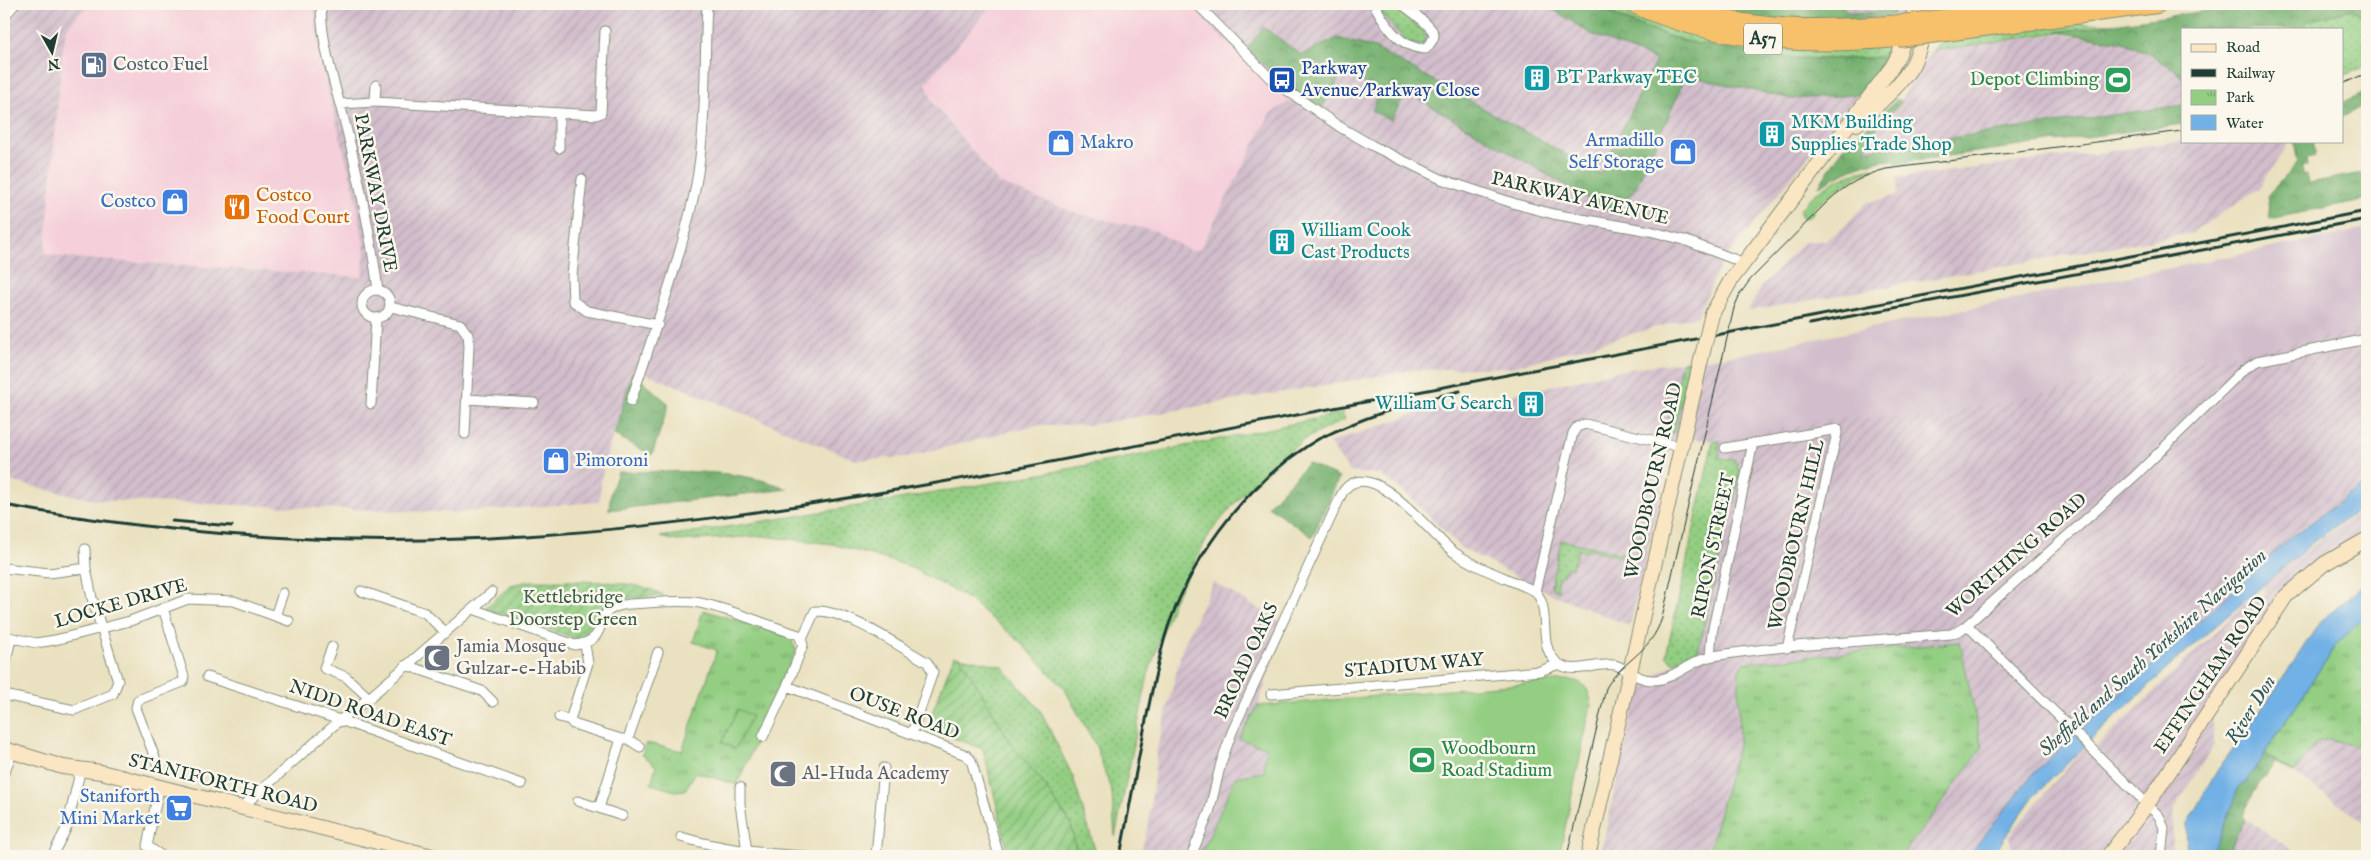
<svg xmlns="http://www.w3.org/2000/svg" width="2371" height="860" font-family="'IM FELL English',serif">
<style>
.built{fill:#f5cfda}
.industrial{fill:url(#industrial-furrows)}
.railway{fill:#d1bdcb}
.grass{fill:url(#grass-dots);stroke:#59865b}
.forest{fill:url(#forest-crowns);stroke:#4a7752}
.park{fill:url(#park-tufts);stroke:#59865b}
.garden{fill:url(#garden-furrows);stroke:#59865b}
.pitch{fill:#93ce82;stroke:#59865b}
.water{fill:#72b1e5;stroke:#48778c}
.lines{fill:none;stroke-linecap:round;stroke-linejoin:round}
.street-casing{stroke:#848f7a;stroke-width:11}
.secondary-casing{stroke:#848f7a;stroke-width:16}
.highway-casing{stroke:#848f7a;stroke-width:20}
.street{stroke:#fff;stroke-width:9}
.secondary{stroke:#fbe6c4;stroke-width:14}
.highway{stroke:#f6c16b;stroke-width:18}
.tram{stroke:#1f3d34;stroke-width:1}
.rail{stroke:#1f3d34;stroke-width:3}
.secondary-bridge-casing{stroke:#848f7a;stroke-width:16;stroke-linecap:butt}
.highway-bridge-casing{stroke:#848f7a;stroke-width:20;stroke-linecap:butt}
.secondary-bridge{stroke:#fbe6c4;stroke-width:14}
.highway-bridge{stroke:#f6c16b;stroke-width:18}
.labels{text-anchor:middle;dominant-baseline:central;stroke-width:5;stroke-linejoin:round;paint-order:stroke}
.shield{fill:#fbf7ec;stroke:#61756b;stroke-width:1}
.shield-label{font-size:18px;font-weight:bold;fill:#1f3d34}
.service-label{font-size:19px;fill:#4e5e75;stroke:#fbf7ec;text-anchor:start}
.transit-label{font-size:19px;fill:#164399;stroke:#fbf7ec;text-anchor:start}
.culture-label{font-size:19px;fill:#0d838f;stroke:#fbf7ec;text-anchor:start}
.leisure-label{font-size:19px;fill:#27864d;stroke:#fbf7ec;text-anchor:end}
.shop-label{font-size:19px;fill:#366cbe;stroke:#fbf7ec;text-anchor:end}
.street-label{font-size:19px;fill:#1f3d34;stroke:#fbf7ec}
.food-label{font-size:19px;fill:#c56008;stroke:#fbf7ec;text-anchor:start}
.park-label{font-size:19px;fill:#3c6148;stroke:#fbf7ec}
.worship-label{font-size:19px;fill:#5b616d;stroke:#fbf7ec;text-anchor:start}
.water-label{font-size:20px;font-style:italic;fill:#345a60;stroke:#fbf7ec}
</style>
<defs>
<pattern id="industrial-furrows" width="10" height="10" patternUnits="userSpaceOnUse" patternTransform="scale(1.25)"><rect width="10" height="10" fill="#d1bdcb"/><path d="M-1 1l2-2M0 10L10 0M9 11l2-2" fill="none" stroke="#b3a3af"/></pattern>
<pattern id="grass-dots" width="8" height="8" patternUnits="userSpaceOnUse" patternTransform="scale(1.25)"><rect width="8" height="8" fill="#93ce82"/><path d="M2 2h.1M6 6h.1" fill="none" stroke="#77a86b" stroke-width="1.8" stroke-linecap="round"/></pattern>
<pattern id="forest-crowns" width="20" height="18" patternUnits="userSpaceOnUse" patternTransform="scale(1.25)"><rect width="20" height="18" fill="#76b170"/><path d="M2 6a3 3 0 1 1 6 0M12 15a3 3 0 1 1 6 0" fill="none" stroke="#60915d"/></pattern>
<pattern id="park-tufts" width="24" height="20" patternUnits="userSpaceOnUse" patternTransform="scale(1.25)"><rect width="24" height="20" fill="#93ce82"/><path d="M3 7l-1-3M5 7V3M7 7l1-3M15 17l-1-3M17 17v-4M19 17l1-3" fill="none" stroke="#77a86b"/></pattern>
<pattern id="garden-furrows" width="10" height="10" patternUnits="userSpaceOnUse" patternTransform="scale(1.25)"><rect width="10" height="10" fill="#93ce82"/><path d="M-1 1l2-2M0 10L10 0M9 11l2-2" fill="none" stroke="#77a86b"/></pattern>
</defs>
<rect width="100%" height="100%" fill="#fbf7ec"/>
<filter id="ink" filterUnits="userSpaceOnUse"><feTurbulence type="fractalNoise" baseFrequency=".02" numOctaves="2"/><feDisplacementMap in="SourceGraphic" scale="10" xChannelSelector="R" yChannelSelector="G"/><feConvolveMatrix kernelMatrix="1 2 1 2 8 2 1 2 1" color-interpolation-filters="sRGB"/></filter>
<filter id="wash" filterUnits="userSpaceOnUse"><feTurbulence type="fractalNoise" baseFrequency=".0096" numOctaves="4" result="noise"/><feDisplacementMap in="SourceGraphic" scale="20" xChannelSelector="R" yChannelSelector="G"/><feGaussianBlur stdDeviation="1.12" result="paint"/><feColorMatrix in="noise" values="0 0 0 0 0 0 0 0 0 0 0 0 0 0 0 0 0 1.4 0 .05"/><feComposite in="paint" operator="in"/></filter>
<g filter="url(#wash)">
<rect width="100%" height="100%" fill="#eae1c0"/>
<path class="built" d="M 93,4 L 314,4 L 319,50 L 327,87 L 355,193 L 365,251 L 362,277 L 70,258 L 45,254 L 62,53 L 66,30 L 78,15 Z
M 992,4 L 1190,4 L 1214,30 L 1293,99 L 1270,114 L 1200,249 L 1190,251 L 1156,231 L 1079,214 L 999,183 L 933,103 L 926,83 Z"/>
<path class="industrial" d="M 24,4 L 93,4 L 78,15 L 66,30 L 62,53 L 45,254 L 70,258 L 362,277 L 365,251 L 355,193 L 327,87 L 319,50 L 314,4 L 992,4 L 926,83 L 933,103 L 999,183 L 1079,214 L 1156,231 L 1190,251 L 1200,249 L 1270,114 L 1293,99 L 1272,85 L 1214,30 L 1190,4 L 1941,4 L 1907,7 L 1894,56 L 1859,94 L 1721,264 L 1697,316 L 1513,367 L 1413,370 L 1089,425 L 1036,425 L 907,457 L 856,460 L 645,373 L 633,372 L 603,467 L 599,502 L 454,513 L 94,500 L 4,480 L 4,27 Z
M 2058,34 L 2123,42 L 2149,54 L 2174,69 L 2182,78 L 2182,105 L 1865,151 L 1878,125 L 1902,103 L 1900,101 L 1930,51 Z
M 2182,141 L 2290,141 L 2259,188 L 2192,233 L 1748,311 L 1761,287 L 1805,241 L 1824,241 L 1842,229 L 1866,203 L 1898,195 L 1897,178 L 2092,153 L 2093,156 L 2097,153 Z
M 2367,229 L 2367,482 L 2289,539 L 2034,773 L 1968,856 L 1902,856 L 1982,748 L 1959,642 L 1739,669 L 1739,742 L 1708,856 L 1600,856 L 1638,685 L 1698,651 L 1740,472 L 1728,457 L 1719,458 L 1716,441 L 1674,437 L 1630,626 L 1549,593 L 1461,548 L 1408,495 L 1380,474 L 1350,472 L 1329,443 L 1423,411 L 1462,406 L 1626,369 L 1737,355 Z
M 2367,507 L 2367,539 L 2284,596 L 2212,701 L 2214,745 L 2174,808 L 2171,856 L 2014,856 L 2009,836 L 2086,745 L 2094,749 L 2256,593 L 2265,599 L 2264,586 L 2299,555 Z
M 1213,582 L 1285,624 L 1258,706 L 1239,739 L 1266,747 L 1264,772 L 1236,777 L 1200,856 L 1140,856 L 1149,821 L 1157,749 L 1183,646 Z
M 2331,738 L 2359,748 L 2367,739 L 2367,824 L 2294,773 L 2317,742 Z
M 2246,819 L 2301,856 L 2233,856 L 2231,845 Z"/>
<path class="railway" d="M 2367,229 L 2367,328 L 2115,378 L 1932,417 L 1838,418 L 1716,441 L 1737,355 Z"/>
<path class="grass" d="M 1373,4 L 1388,4 L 1423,31 L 1425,40 L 1423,46 L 1408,43 Z
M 1595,4 L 1616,4 L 1722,40 L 1749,45 L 1817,51 L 1888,47 L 1895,52 L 1894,56 C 1793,64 1685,55 1595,4 Z
M 2352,9 L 2367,20 L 2367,66 L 2342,76 L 2342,29 L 2305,29 L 2305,22 Z
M 2078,23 L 2113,24 L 1934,51 L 1940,41 Z
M 1873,168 L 1873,169 C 1850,178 1832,192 1813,209 L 1813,213 L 1807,218 L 1802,217 L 1799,211 C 1817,187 1844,174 1873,168 Z
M 1690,361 L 1674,432 L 1667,437 L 1661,435 L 1662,427 L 1667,428 L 1682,362 Z
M 1342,413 L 1345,419 L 1303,440 L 1245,491 L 1210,533 L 1173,602 L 1148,675 L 1115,837 L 1112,793 L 1096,746 L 1064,688 L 1019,641 L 967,598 L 906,565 L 832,544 L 763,536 L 677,541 L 660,537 C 889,503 1116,463 1342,413 Z
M 1719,440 L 1719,458 L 1734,459 L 1740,472 L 1698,651 L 1674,663 L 1666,656 L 1713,441 Z
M 1561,540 L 1632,556 L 1631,559 L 1588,549 L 1587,552 L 1578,550 L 1572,568 L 1568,567 L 1557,581 L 1558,591 L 1553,589 L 1551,585 Z
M 960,657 L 1002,666 L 1040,710 L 1073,777 L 1093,843 L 1095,856 L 1077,856 L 1071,824 L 1041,780 L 1014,748 Z"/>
<path class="forest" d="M 1545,4 L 1595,4 L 1623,20 L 1683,41 L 1761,55 L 1798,59 L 1857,59 L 1894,56 L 1859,94 L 1856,95 L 1792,99 L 1684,75 L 1679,93 L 1636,187 L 1614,214 L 1407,92 L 1391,120 L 1372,111 L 1379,91 L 1343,72 L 1322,108 L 1286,85 L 1247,49 L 1263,27 L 1301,55 L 1337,38 L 1375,48 L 1601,174 L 1656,60 L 1591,34 Z
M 1685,4 L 1838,4 L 1851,13 L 1894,11 L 1894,15 L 1858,20 L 1764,22 Z
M 2254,4 L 2367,4 L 2367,20 L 2352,9 L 2306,22 L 2305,29 L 2182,29 L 2182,78 L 2174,69 L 2149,54 L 2123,42 L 2057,32 Z
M 2367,91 L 2367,104 L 2342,116 L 2342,103 Z
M 1897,99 L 1902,102 L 1878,125 L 1865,150 L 2182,105 L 2182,124 L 1896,163 L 1895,160 C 1866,160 1843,173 1819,186 L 1841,151 Z
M 2294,141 L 2312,141 L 2315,157 L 2306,159 L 2307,166 L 2302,166 L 2302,175 L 2307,174 L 2309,183 L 2367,172 L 2367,199 L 2270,219 L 2267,196 L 2298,162 Z
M 632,372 L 669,404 L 652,455 L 614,435 Z
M 1308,463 L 1339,478 L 1312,537 L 1268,506 Z
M 618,472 C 674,472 736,467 788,489 L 609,510 L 611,492 Z
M 2367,614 L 2367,738 L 2359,747 L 2331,739 L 2317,742 L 2294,773 L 2275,762 C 2262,779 2250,796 2243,816 L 2246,819 L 2231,845 L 2233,856 L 2208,856 L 2220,836 L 2239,786 L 2246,782 L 2335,646 Z"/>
<path class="park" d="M 703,610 L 790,637 L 796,650 L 737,785 L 696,772 L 685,790 L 675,791 L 651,784 L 656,766 L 642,754 L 647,743 L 682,751 L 717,650 L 693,642 Z
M 2367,614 L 2367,738 L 2359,747 L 2331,739 L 2317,742 L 2294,773 L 2265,753 L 2335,646 Z
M 1960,642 L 1982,748 L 1902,856 L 1708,856 L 1739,742 L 1739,669 L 1744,663 Z"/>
<path class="garden" d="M 529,581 C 566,582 632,577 663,595 C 645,599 621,594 606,607 C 593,619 601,637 577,639 L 485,608 L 511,585 Z
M 954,656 L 960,657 L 1014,748 L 1041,780 L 1071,824 L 1077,856 L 1009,856 L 983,749 L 932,730 L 930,718 Z"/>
<path class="pitch" d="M 1569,680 C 1585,681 1590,691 1591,705 L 1559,856 L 1200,856 L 1236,777 L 1264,772 L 1266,747 L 1239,739 L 1258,706 Z
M 738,709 L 752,716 L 735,749 L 722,742 Z"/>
<path class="water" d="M 2367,482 L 2367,504 L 2312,543 L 2181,656 L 2098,733 L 2033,797 L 1992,856 L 1968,856 L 2034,773 L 2289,539 Z
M 2367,582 L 2367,614 L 2335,646 L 2246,782 L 2239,786 L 2220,836 L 2208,856 L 2186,856 L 2187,824 L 2217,771 L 2271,696 L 2320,622 Z"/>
</g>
<g filter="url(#ink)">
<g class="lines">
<g class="street-casing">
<path id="street" d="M 321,4 C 321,46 337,91 347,131 C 360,184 371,236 378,290
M 1197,4 L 1272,80 L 1340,127 L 1373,146 L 1441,179 L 1516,204 L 1553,214 L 1650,231 L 1684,240 L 1744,263
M 1374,4 C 1385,24 1400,49 1426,49 C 1429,45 1434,40 1434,35 C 1433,26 1409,10 1402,4
M 4,17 L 15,4
M 375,102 L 376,85
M 340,104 L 375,102 L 596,115 L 601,113 L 605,31
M 559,148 L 559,113
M 582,179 L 572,276 L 573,301 L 587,311 L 658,325
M362 304a14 14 0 1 1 28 0a14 14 0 1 1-28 0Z
M 391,307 L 460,324 L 468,335 L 469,345 L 465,434
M 467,399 L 534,403
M 631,401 C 654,331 680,262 695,190 C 707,129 704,65 707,4
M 371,404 L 376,319
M 1725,448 L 1838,429 L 1787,648
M 85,549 L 86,568
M 4,568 L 49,573 L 86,568 L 92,598 L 118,681 L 113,694 L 74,710 L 4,695
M 361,591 L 425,613 L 445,632
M 1535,591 L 1573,433 L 1577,427 L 1585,424 L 1681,447
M 473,609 L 575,645 C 610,640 593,618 613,608 C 623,603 636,604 647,603 C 664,602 683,600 700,603 C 733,610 766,625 799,635 L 803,645 L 787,686 L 763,737
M 275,616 L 289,621
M 1967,625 L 2159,816 L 2164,828 L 2161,856
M 4,636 L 36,643 L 55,640 L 130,621 L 188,599 L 234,601 L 275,616 L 283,593
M 802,639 L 815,611 C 845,609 900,647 927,662 L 933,672 L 912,733
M 585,644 L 588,663 L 570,720 L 573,724 L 621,739 L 628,739 L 640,747
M 332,647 L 324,668 L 346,677 L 369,698
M 1710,656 L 1712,633 L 1753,443
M 406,665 L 482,691 L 493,702
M 4,669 L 11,639
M 207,677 L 340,720 L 522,784
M 787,686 L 966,755 L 971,760 L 999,856
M 1271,694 L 1540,671 L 1559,664
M 559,717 L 570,720
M 628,739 L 658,652
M 157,763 L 136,708 L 138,700 L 183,682 L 184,677 L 163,608
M 4,773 L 13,751
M 740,787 L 740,804 L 747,851 L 745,856
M 159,788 L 147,846 L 162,856
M 578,801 L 622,816
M 599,808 L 621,739
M 240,809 L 340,720 L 369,698 L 492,592
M 681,837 C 721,849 761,853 803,856
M 52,856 L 67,827 L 81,768
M 876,856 L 884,768
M 1191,856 L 1209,813 L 1221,763 L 1232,732 L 1338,502 C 1340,497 1343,490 1348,486 C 1379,462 1431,536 1455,553 C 1478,569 1509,579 1535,591 C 1553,610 1535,648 1559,664 C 1575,675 1597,662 1615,665 C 1627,668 1637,680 1653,680 C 1675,680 1692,659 1713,656 C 1790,644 1872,641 1951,634 L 1961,630 L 2136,475 L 2243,370 L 2257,361 L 2367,339"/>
</g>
<g class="secondary-casing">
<path id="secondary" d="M 1857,124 C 1876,106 1900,87 1913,64 C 1922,45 1926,24 1931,4
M 1712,314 L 1731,280 L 1892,67 L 1899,54 L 1917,4
M 4,749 L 63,767 L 101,772 L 432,856
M 1588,856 L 1701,360
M 2108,856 L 2147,805 L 2286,596 L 2324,564 L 2367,539"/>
</g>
<g class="highway-casing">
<path id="highway" d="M 1634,4 C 1717,42 1807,46 1898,38
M 1668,4 C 1744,32 1822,31 1901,24
M 1941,19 L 2056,4
M 1938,33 L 2157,4"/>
</g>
<use href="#street" class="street"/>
<use href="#secondary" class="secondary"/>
<use href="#highway" class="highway"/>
<path class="tram" d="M 2342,84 L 2367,73
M 1567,856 L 1606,688 C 1623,659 1650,654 1662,618 L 1734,308 L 1740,294 L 1750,280 L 1828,201 C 1846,185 1863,175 1886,169 L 2182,131"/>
<path class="rail" d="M 1809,324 L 2367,219
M 1321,438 C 1365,416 1412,402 1460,391
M 4,505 C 154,532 309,545 462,539 C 644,533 824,504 1003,471 L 2367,211
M 172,521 L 232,526
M 1120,856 C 1128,814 1136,772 1144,730 C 1151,696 1157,661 1168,627 C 1196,548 1252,477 1325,435"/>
<g class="secondary-bridge-casing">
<path id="secondary-bridge" d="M 1701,360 L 1712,314"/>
</g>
<g class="highway-bridge-casing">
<path id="highway-bridge" d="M 1901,24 L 1941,19
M 1898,38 L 1938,33"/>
</g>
<use href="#secondary-bridge" class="secondary-bridge"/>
<use href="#highway-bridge" class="highway-bridge"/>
</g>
</g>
<defs>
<g id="fuel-square" transform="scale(1.4375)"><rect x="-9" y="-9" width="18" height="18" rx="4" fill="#5c6f8a" stroke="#fbf7ec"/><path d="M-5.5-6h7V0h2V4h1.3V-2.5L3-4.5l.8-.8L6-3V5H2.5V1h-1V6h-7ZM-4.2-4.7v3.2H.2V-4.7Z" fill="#fff"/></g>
<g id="building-square" transform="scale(1.4375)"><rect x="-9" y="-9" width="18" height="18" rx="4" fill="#0f9aa8" stroke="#fbf7ec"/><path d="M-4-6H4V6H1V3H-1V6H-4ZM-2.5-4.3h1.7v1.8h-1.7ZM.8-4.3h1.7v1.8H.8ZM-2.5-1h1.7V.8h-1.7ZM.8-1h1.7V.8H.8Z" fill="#fff"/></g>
<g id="bus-square" transform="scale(1.4375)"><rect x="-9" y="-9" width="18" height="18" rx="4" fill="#1a4fb4" stroke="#fbf7ec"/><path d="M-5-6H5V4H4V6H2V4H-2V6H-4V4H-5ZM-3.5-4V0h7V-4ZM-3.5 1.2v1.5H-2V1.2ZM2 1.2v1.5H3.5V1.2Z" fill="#fff"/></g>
<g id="stadium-square" transform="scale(1.4375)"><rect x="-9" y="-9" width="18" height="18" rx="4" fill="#2e9e5b" stroke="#fbf7ec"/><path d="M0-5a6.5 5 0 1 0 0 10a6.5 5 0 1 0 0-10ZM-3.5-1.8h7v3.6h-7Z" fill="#fff"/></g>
<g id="shop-square" transform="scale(1.4375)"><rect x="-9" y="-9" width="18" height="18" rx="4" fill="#3f7fe0" stroke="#fbf7ec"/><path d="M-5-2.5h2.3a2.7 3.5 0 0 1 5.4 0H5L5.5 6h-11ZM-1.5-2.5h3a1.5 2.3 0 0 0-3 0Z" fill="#fff"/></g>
<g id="restaurant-square" transform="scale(1.4375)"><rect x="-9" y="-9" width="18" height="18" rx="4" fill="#e8710a" stroke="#fbf7ec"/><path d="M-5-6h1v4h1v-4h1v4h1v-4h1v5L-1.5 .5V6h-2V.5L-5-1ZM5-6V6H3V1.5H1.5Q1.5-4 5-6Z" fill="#fff"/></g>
<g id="mosque-square" transform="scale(1.4375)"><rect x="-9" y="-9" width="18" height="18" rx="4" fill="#6b7280" stroke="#fbf7ec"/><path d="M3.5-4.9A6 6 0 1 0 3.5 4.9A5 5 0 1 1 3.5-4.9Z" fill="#fff"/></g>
<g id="supermarket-square" transform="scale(1.4375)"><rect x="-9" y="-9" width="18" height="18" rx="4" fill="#3f7fe0" stroke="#fbf7ec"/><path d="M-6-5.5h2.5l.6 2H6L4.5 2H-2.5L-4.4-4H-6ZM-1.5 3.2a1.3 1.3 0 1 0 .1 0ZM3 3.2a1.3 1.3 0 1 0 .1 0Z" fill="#fff"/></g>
</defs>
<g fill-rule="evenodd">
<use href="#fuel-square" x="94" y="65"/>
<use href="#building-square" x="1537" y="78"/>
<use href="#bus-square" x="1282" y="80"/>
<use href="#stadium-square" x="2118" y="80"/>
<use href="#building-square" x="1772" y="134"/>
<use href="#shop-square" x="1061" y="143"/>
<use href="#shop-square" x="1683" y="152"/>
<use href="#shop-square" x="175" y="202"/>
<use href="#restaurant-square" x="237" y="207"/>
<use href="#building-square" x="1282" y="242"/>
<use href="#building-square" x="1531" y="404"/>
<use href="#shop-square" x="556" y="461"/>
<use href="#mosque-square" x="437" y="658"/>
<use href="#stadium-square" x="1422" y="760"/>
<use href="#mosque-square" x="783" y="774"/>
<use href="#supermarket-square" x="179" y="808"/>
</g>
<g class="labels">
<rect class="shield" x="1744" y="23.5" width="38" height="31" rx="4"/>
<g class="shield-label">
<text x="1763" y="39">A57</text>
</g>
<g class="service-label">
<text x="113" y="65">Costco Fuel</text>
</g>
<g class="transit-label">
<text x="1301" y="69">Parkway<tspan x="1301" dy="22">Avenue/Parkway Close</tspan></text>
</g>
<g class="culture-label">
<text x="1556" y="78">BT Parkway TEC</text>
<text x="1791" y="123">MKM Building<tspan x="1791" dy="22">Supplies Trade Shop</tspan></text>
<text x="1301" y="231">William Cook<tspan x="1301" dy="22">Cast Products</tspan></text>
<text x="1512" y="404" text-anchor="end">William G Search</text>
</g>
<g class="leisure-label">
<text x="2099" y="80">Depot Climbing</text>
<text x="1441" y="749" text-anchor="start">Woodbourn<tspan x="1441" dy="22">Road Stadium</tspan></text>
</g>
<g class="shop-label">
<text x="1664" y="141">Armadillo<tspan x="1664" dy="22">Self Storage</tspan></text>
<text x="1080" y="143" text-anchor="start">Makro</text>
<text x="156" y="202">Costco</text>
<text x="575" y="461" text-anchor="start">Pimoroni</text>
<text x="160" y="797">Staniforth<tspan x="160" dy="22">Mini Market</tspan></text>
</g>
<g class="street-label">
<text transform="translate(375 193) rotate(79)">PARKWAY DRIVE</text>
<text transform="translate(1580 199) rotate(13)">PARKWAY AVENUE</text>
<text transform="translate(1654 481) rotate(-77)">WOODBOURN ROAD</text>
<text transform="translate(1797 535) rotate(-77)">WOODBOURN HILL</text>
<text transform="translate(1714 546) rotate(-78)">RIPON STREET</text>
<text transform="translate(2017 556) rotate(-41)">WORTHING ROAD</text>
<text transform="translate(121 604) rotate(-16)">LOCKE DRIVE</text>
<text transform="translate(1247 661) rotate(-65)">BROAD OAKS</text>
<text transform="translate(1414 666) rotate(-5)">STADIUM WAY</text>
<text transform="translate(2211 675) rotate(-56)">EFFINGHAM ROAD</text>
<text transform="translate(370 714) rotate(19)">NIDD ROAD EAST</text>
<text transform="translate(904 714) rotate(21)">OUSE ROAD</text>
<text transform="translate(223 784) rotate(14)">STANIFORTH ROAD</text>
</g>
<g class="food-label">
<text x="256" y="196">Costco<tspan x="256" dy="22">Food Court</tspan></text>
</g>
<g class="park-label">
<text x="573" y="598">Kettlebridge<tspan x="573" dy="22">Doorstep Green</tspan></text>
</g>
<g class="worship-label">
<text x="456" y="647">Jamia Mosque<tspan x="456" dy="22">Gulzar-e-Habib</tspan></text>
<text x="802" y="774">Al-Huda Academy</text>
</g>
<g class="water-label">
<text transform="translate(2153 653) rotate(-42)">Sheffield and South Yorkshire Navigation</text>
<text transform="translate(2251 710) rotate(-58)">River Don</text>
</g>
</g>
<rect width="2371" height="860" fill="none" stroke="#fbf7ec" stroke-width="20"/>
<rect x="2181" y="28" width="162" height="115" fill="#fbf7ec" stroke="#a3ada2"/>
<rect x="2191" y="44" width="25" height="8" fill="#fbe6c4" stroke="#a3ada2"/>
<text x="2226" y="52" font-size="15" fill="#1f3d34">Road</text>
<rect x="2191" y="69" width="25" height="8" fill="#1f3d34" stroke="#a3ada2"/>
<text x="2226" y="78" font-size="15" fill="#1f3d34">Railway</text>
<rect x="2191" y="90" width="25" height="15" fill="url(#park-tufts)" stroke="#a3ada2"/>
<text x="2226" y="102" font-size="15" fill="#1f3d34">Park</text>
<rect x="2191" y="115" width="25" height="15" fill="#72b1e5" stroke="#a3ada2"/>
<text x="2226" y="128" font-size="15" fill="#1f3d34">Water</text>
<g transform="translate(52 52) rotate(172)" stroke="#fbf7ec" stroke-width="4" paint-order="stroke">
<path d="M0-4L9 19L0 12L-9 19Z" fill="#1f3d34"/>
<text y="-8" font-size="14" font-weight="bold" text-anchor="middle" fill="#1f3d34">N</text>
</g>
</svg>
